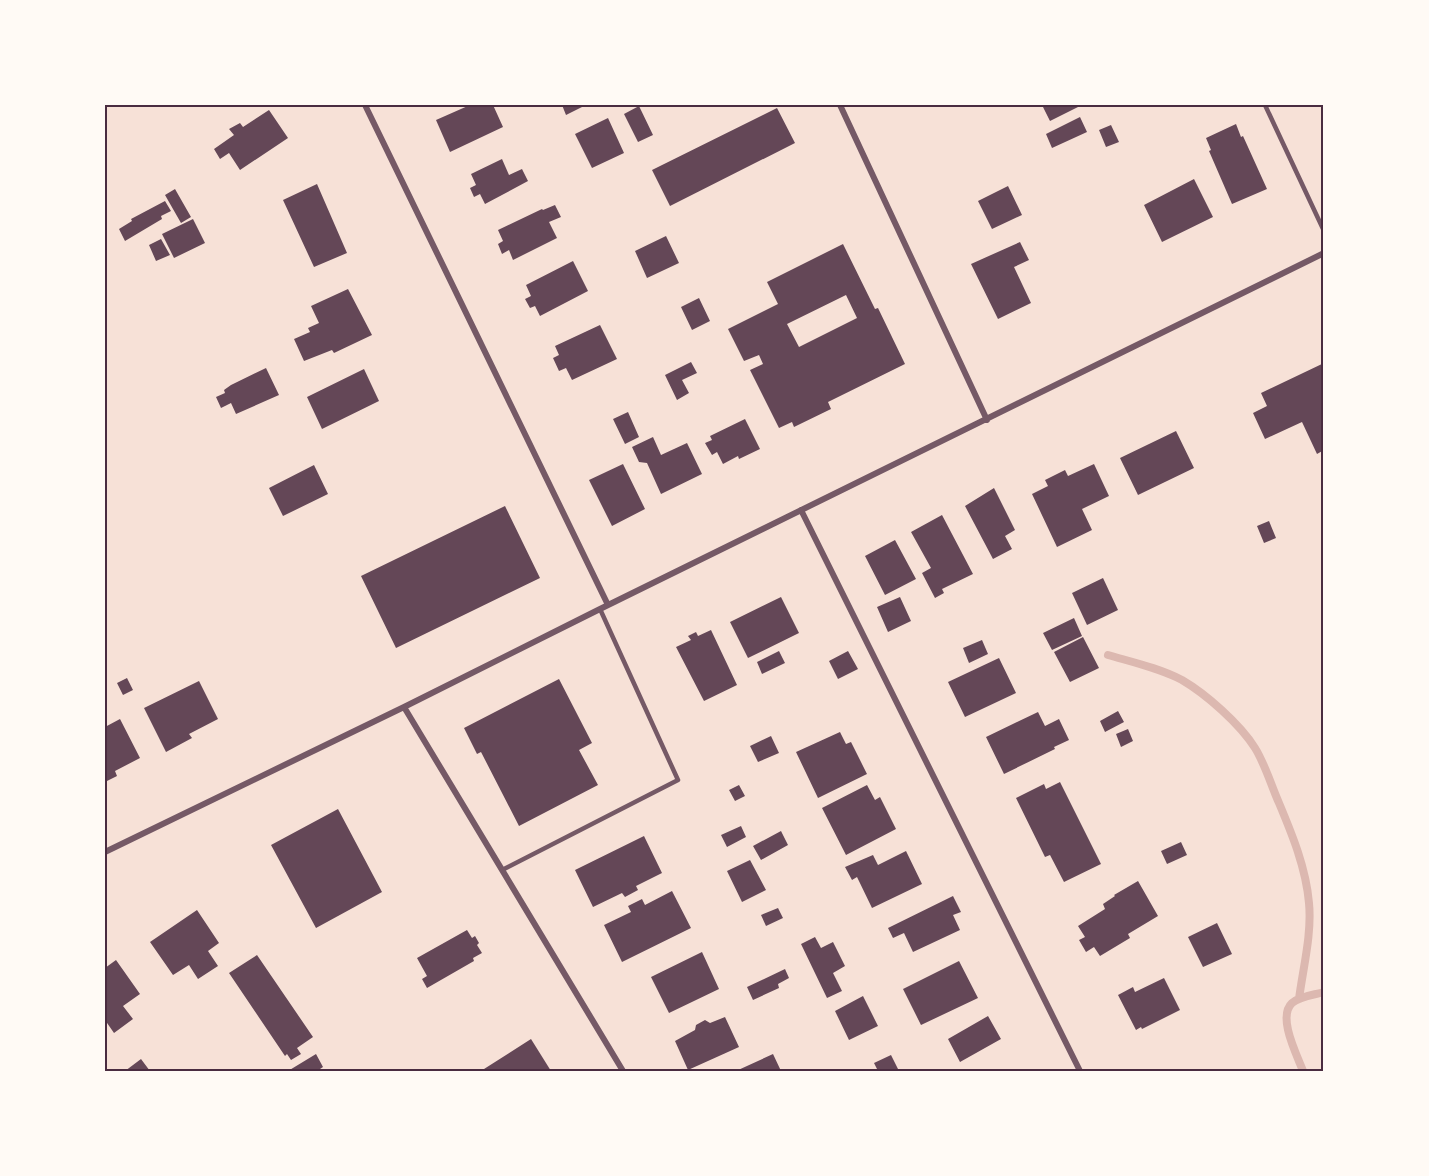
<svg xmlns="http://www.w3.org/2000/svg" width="1429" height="1176" font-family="Karla,sans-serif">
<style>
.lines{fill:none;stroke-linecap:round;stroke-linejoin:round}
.stream{stroke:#dcb8b0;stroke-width:8}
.building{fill:#644757;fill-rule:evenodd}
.service{stroke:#755966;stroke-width:4.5}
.minor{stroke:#755966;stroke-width:6}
.neatline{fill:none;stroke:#4a2c40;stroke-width:2}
</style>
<rect width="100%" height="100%" fill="#f7e1d7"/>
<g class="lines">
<path class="stream" d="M 1108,655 C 1132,662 1159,668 1182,680 C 1206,694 1240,724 1255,748 C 1265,764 1271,785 1279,803 C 1292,834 1306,868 1309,903 C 1312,934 1303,968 1299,999
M 1303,1071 C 1297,1055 1277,1017 1292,1003 C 1300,996 1314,995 1324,992"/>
</g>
<path class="building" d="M 470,105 L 493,105 L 503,127 L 450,152 L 436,120 Z
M 562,105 L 586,105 L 566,115 Z
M 1047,105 L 1077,105 L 1078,107 L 1050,121 L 1043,107 Z
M 639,106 L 653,135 L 638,142 L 624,114 Z
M 777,108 L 795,143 L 670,206 L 652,170 Z
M 269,110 L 288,138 L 240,170 L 229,153 L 220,159 L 214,149 L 234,135 L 229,129 L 240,123 L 243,127 Z
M 1080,117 L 1087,132 L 1052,148 L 1046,134 Z
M 608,118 L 624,153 L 592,168 L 575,134 Z
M 1236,124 L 1241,137 L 1243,136 L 1267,189 L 1232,204 L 1209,151 L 1211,150 L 1206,138 Z
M 1111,125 L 1119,142 L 1106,147 L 1099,130 Z
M 502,159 L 509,175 L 522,169 L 528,181 L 485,204 L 480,194 L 474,197 L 470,188 L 476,185 L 471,174 Z
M 1194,179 L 1213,217 L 1162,242 L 1144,205 Z
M 317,184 L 347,253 L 314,267 L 283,200 Z
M 1008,186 L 1022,215 L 992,229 L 978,201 Z
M 175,189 L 191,217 L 181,223 L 165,195 Z
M 165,201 L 171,211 L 161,216 L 162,219 L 125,241 L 119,229 L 132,221 L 131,219 Z
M 555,205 L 561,217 L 549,222 L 557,238 L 513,260 L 509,250 L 502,254 L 498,244 L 503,241 L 498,230 L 542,209 L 543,210 Z
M 193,219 L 205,243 L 174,258 L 162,234 Z
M 666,236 L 679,263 L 647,278 L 635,251 Z
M 161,239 L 170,255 L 156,261 L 149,245 Z
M 1020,242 L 1029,260 L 1014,267 L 1031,303 L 998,319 L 971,264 Z
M 843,244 L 875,309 L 878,308 L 905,364 L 828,402 L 831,409 L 794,427 L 792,422 L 779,428 L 750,370 L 763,364 L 759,355 L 744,361 L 728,329 L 778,304 L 767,282 ZM 846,295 L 857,318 L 799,347 L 787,324 Z
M 573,261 L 588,291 L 540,316 L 535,306 L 530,308 L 525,299 L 531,296 L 526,285 Z
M 348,289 L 372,335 L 334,353 L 332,350 L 304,361 L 294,339 L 310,332 L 308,328 L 319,323 L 311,306 Z
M 699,298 L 710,321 L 692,330 L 681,307 Z
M 600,325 L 617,359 L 572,380 L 566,368 L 559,371 L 553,358 L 559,355 L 555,346 Z
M 691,362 L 697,373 L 682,380 L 689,393 L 677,400 L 665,375 Z
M 1324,363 L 1324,450 L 1317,454 L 1302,422 L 1265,439 L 1253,413 L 1267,406 L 1261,393 Z
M 266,368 L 279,395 L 236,414 L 231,403 L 221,408 L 216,397 L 225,393 L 224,390 L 231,385 Z
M 364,369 L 379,401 L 322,429 L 307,397 Z
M 628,412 L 639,437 L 625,444 L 613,419 Z
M 745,419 L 760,449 L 739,459 L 738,456 L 723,464 L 717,452 L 712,455 L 705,443 L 712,440 L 710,436 Z
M 1176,431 L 1194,468 L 1138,495 L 1120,458 Z
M 653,437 L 661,455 L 687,443 L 702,474 L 661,494 L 647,463 L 639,462 L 632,447 Z
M 623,464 L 645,509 L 612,526 L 589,480 Z
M 1094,464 L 1109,496 L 1082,509 L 1092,530 L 1057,547 L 1032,494 L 1048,486 L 1045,480 L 1065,470 L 1068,476 Z
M 314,465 L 328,494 L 283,516 L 269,488 Z
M 994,488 L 1015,530 L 1005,536 L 1012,549 L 993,559 L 965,506 Z
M 505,506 L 540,578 L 396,648 L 361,576 Z
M 942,515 L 973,574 L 942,589 L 944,593 L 935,598 L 922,573 L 931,568 L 911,532 Z
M 1269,521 L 1276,538 L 1264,543 L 1257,526 Z
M 895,540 L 916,579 L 885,595 L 865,556 Z
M 1103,578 L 1118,610 L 1087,625 L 1072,593 Z
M 781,597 L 799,633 L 748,658 L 730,622 Z
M 900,597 L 911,621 L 888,632 L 877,607 Z
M 1074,618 L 1082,636 L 1052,650 L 1043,633 Z
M 711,630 L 737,685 L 704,701 L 676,647 L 691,640 L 688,636 L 696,632 L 698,636 Z
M 1083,637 L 1099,668 L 1070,682 L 1054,652 Z
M 982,640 L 988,654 L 969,663 L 963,648 Z
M 779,651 L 785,663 L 762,674 L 757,662 Z
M 848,651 L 858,669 L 838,679 L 829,661 Z
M 999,658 L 1016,693 L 965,717 L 948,682 Z
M 127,678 L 133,690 L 123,695 L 117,683 Z
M 559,679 L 592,743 L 579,750 L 598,785 L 519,826 L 481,752 L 477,754 L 464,728 Z
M 199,681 L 218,719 L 189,734 L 192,738 L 166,752 L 144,708 Z
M 1118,711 L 1124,722 L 1105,732 L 1100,721 Z
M 1038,712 L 1045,726 L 1059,719 L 1069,740 L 1054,747 L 1055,749 L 1004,774 L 986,737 Z
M 120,719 L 140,758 L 115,771 L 117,776 L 105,782 L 105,727 Z
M 1128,729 L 1133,741 L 1121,747 L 1116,734 Z
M 840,732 L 846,744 L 851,742 L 867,774 L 818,798 L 796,752 Z
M 771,736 L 779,753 L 758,762 L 750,746 Z
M 1060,782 L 1101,864 L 1064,882 L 1050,855 L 1045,857 L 1016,798 L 1044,784 L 1046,789 Z
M 739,785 L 745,796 L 735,801 L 729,790 Z
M 867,785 L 875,800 L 880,797 L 896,829 L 846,855 L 822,808 Z
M 338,809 L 382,892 L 316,928 L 271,845 Z
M 741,826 L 746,837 L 727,847 L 721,835 Z
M 781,831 L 788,845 L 761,860 L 753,846 Z
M 644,836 L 662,873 L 636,886 L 638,890 L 625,897 L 622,893 L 593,907 L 575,870 Z
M 1181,842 L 1187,855 L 1167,864 L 1161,851 Z
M 906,851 L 922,884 L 872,908 L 857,877 L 852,880 L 845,867 L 873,855 L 878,865 Z
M 750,860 L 766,890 L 742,902 L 727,871 Z
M 1138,881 L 1158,916 L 1128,934 L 1130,938 L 1100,956 L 1094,947 L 1086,952 L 1079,940 L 1085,937 L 1078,926 L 1105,909 L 1103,904 L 1115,896 L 1114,895 Z
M 672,891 L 691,928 L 622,962 L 604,925 L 631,912 L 628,906 L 642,899 L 645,905 Z
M 953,896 L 961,912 L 953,915 L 960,930 L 913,952 L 904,933 L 893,938 L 888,928 Z
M 778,908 L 783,918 L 766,926 L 761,915 Z
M 197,910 L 219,943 L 208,951 L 218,966 L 198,979 L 189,965 L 173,975 L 150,942 Z
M 1217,923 L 1232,954 L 1203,967 L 1188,937 Z
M 467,930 L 472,938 L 475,936 L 479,943 L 477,945 L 482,953 L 473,958 L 474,961 L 427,988 L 422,979 L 427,976 L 417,958 Z
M 815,937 L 821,948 L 833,942 L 845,966 L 833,973 L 842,991 L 827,998 L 801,944 Z
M 702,952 L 719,989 L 669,1013 L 651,977 Z
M 257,955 L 313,1037 L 297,1048 L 301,1054 L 291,1060 L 287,1054 L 285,1056 L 229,973 Z
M 116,960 L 140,994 L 123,1006 L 133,1019 L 114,1033 L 105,1020 L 105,968 Z
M 959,961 L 978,998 L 921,1025 L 903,989 Z
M 785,969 L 789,978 L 778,984 L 779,988 L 753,1000 L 747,987 Z
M 1164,978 L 1180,1010 L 1142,1029 L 1141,1027 L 1136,1030 L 1118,995 L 1133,987 L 1135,992 Z
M 863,996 L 878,1026 L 849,1040 L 835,1011 Z
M 988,1016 L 1001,1039 L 960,1062 L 948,1039 Z
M 725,1017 L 739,1047 L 688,1070 L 675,1041 L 695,1030 L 696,1025 L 705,1020 L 710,1023 Z
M 531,1039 L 551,1071 L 485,1071 L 484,1069 Z
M 316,1054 L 323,1067 L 317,1071 L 288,1071 Z
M 773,1054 L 781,1071 L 736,1071 Z
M 891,1055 L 899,1071 L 878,1071 L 874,1063 Z
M 141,1059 L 150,1071 L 125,1071 Z"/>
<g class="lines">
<path class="service" d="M 1265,105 L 1324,231
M 502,870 L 678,780 L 600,609"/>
<path class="minor" d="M 365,105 L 608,605
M 840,105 L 987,420
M 801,510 L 1080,1071
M 404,707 L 623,1071
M 105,852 L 404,707 L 600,609 L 1324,253"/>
</g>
<rect width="1429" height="1176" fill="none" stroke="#fffaf5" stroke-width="213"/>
<rect x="106" y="106" width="1216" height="964" class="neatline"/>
</svg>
